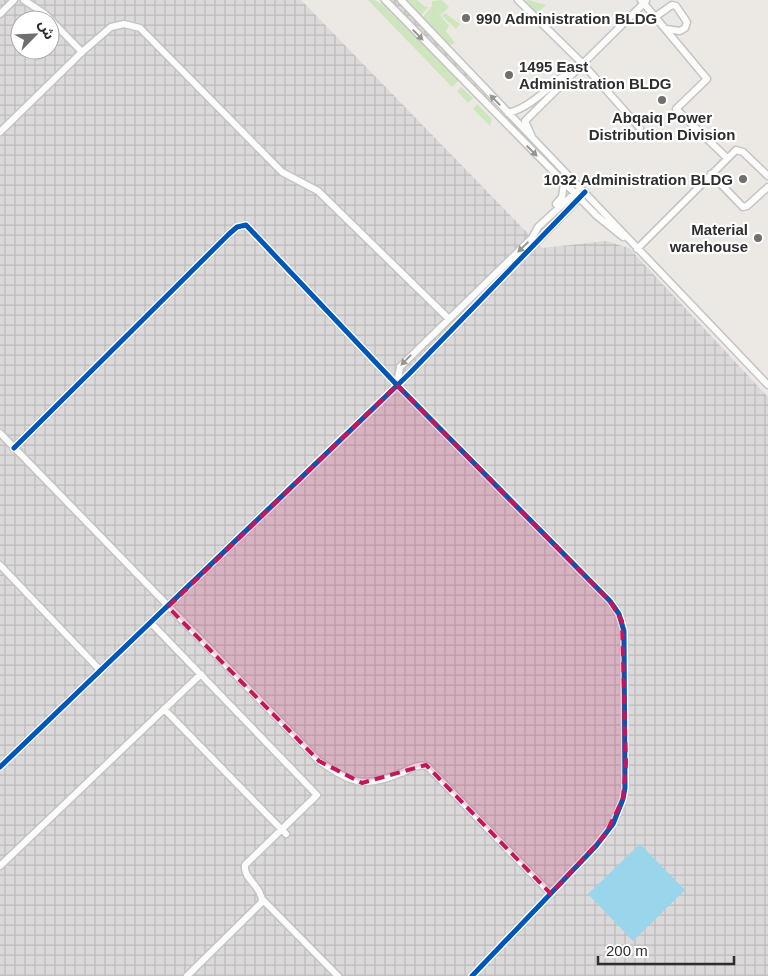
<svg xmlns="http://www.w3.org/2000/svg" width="768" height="976" font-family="Helvetica,'Noto Sans Arabic',sans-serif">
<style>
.industrial{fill:url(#industrial-grid);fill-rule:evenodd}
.grass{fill:#cee6be}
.plaza{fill:url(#plaza-grid)}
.water{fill:#99d6ec}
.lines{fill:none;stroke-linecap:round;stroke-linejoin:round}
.minor-casing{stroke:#c5c4c5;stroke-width:9}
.minor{stroke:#fcfcfb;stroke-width:6}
.cycleway-casing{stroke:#fff;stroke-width:8}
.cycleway{stroke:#0057b8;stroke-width:5}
.oneway{fill:#959594}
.marked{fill:#c2185b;fill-opacity:0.2;stroke:#c2185b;stroke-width:4;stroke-dasharray:10 6;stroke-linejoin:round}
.poi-dot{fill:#706f6e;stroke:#fff;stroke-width:2}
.labels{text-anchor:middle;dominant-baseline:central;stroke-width:4.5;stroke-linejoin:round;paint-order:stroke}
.poi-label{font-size:15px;font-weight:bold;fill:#2e2e2e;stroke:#fff;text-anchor:start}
</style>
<defs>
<pattern id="industrial-grid" width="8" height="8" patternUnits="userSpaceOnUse" patternTransform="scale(1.25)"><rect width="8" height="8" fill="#dcd9db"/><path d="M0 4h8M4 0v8" fill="none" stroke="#bdbbbc"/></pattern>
<pattern id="plaza-grid" width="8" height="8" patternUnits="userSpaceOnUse" patternTransform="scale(1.25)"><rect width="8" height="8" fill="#dad6d2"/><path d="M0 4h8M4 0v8" fill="none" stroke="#bbb8b5"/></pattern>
</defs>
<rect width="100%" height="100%" fill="#ece8e4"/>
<path class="industrial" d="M 0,0 L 301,0 L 542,248 L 606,241 L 629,248 L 768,397 L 768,976 L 0,976 ZM 20,20 L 50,20 L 50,50 L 20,50 Z"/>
<path class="grass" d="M 368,0 L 374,0 L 382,4 L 459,80 L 452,87 Z
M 406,0 L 417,0 L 424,6 L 428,7 L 421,16 L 411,6 L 411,3 Z
M 442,0 L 449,7 L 441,15 L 436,10 L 449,26 L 446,31 L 455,43 L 449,45 L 423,17 L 432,6 L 432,1 Z
M 528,0 L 546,5 L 539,12 L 536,12 L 526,1 Z
M 445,13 L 460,24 L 456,29 L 442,16 Z
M 461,87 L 473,98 L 468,103 L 457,91 Z
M 477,104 L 492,119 L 490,126 L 473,109 Z"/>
<path class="plaza" d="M 391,0 L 398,0 L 508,120 L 506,119 Z"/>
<path class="water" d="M 640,844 L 685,890 L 633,941 L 588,894 Z"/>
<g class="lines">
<g class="minor-casing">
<path id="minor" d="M 24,0 L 45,14 L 82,52
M 385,0 L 597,216 L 623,237
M 401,0 L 768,385
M 518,0 L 582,63 L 640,128
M 641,0 L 707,79 L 676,109 L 727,158
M 0,14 L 14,0
M 655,17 L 672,5 L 676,6 L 687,22 L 685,28 L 680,31 L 666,29
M 508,113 C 534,107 555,79 578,65
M 0,132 L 82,52 L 111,27 L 124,24 L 140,28 L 282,172 L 318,191 L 448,318
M 532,137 L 525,121 L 646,1
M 711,174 L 743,207 L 747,206 L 768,187
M 556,204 L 562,197 L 564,183
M 637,249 L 736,150 L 743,152 L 768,176
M 397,385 L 400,367 L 532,238 L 538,227 L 576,192
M 0,433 L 319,761 C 352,783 363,789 401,773 C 410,769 418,764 427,766 L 551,894
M 14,448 L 229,234 L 237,227 L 246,225 L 397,385 L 610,601 L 619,614 L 624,631 L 625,788 L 623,799 L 613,824 L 596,846 L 472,976
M 0,565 L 100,670
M 151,623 L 317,795 L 245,865 C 243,879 262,886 262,902 L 187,976
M 164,709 L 286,834
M 0,767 L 409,374 L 585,192
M 0,866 L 201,674
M 262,899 L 338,976"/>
</g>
<use href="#minor" class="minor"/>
<g class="cycleway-casing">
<path id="cycleway" d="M 14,448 L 229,234 L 237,227 L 246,225 L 397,385 L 610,601 L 619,614 L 624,631 L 625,788 L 623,799 L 613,824 L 596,846 L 472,976
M 0,767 L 409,374 L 585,192"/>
</g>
<use href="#cycleway" class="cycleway"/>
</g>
<defs><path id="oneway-solid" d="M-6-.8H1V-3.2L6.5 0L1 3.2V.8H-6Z" transform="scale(1.25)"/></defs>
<g class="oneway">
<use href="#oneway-solid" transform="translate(418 35) rotate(46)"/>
<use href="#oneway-solid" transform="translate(495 100) rotate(-134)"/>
<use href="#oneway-solid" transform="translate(532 151) rotate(45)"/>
<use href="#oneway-solid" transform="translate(523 247) rotate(136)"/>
<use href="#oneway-solid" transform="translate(406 360) rotate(134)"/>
</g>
<path class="marked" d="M 397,385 L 610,601 L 622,621 L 626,764 L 623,799 L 605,835 L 551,894 L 426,765 L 362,783 L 319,761 L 168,607 Z"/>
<g class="poi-dot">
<circle cx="466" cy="18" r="5"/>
<circle cx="509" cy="75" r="5"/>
<circle cx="662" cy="100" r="5"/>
<circle cx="743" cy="179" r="5"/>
<circle cx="758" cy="238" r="5"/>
</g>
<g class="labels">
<g class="poi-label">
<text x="476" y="18">990 Administration BLDG</text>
<text x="519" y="66">1495 East<tspan x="519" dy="17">Administration BLDG</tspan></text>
<text x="662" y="117" text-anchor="middle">Abqaiq Power<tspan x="662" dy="17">Distribution Division</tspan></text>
<text x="733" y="179" text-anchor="end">1032 Administration BLDG</text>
<text x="748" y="229" text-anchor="end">Material<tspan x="748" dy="17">warehouse</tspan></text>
</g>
</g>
<g transform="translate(35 35) rotate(66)"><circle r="24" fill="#ffffff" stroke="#ababab"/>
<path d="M0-4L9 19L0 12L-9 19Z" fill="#706f6e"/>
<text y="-8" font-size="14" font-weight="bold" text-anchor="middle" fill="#2e2e2e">ش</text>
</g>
<path d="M598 956v8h136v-8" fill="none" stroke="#2e2e2e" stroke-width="2.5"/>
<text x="606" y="956" font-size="15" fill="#2e2e2e" stroke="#ffffff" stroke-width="4" paint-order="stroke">200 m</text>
</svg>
